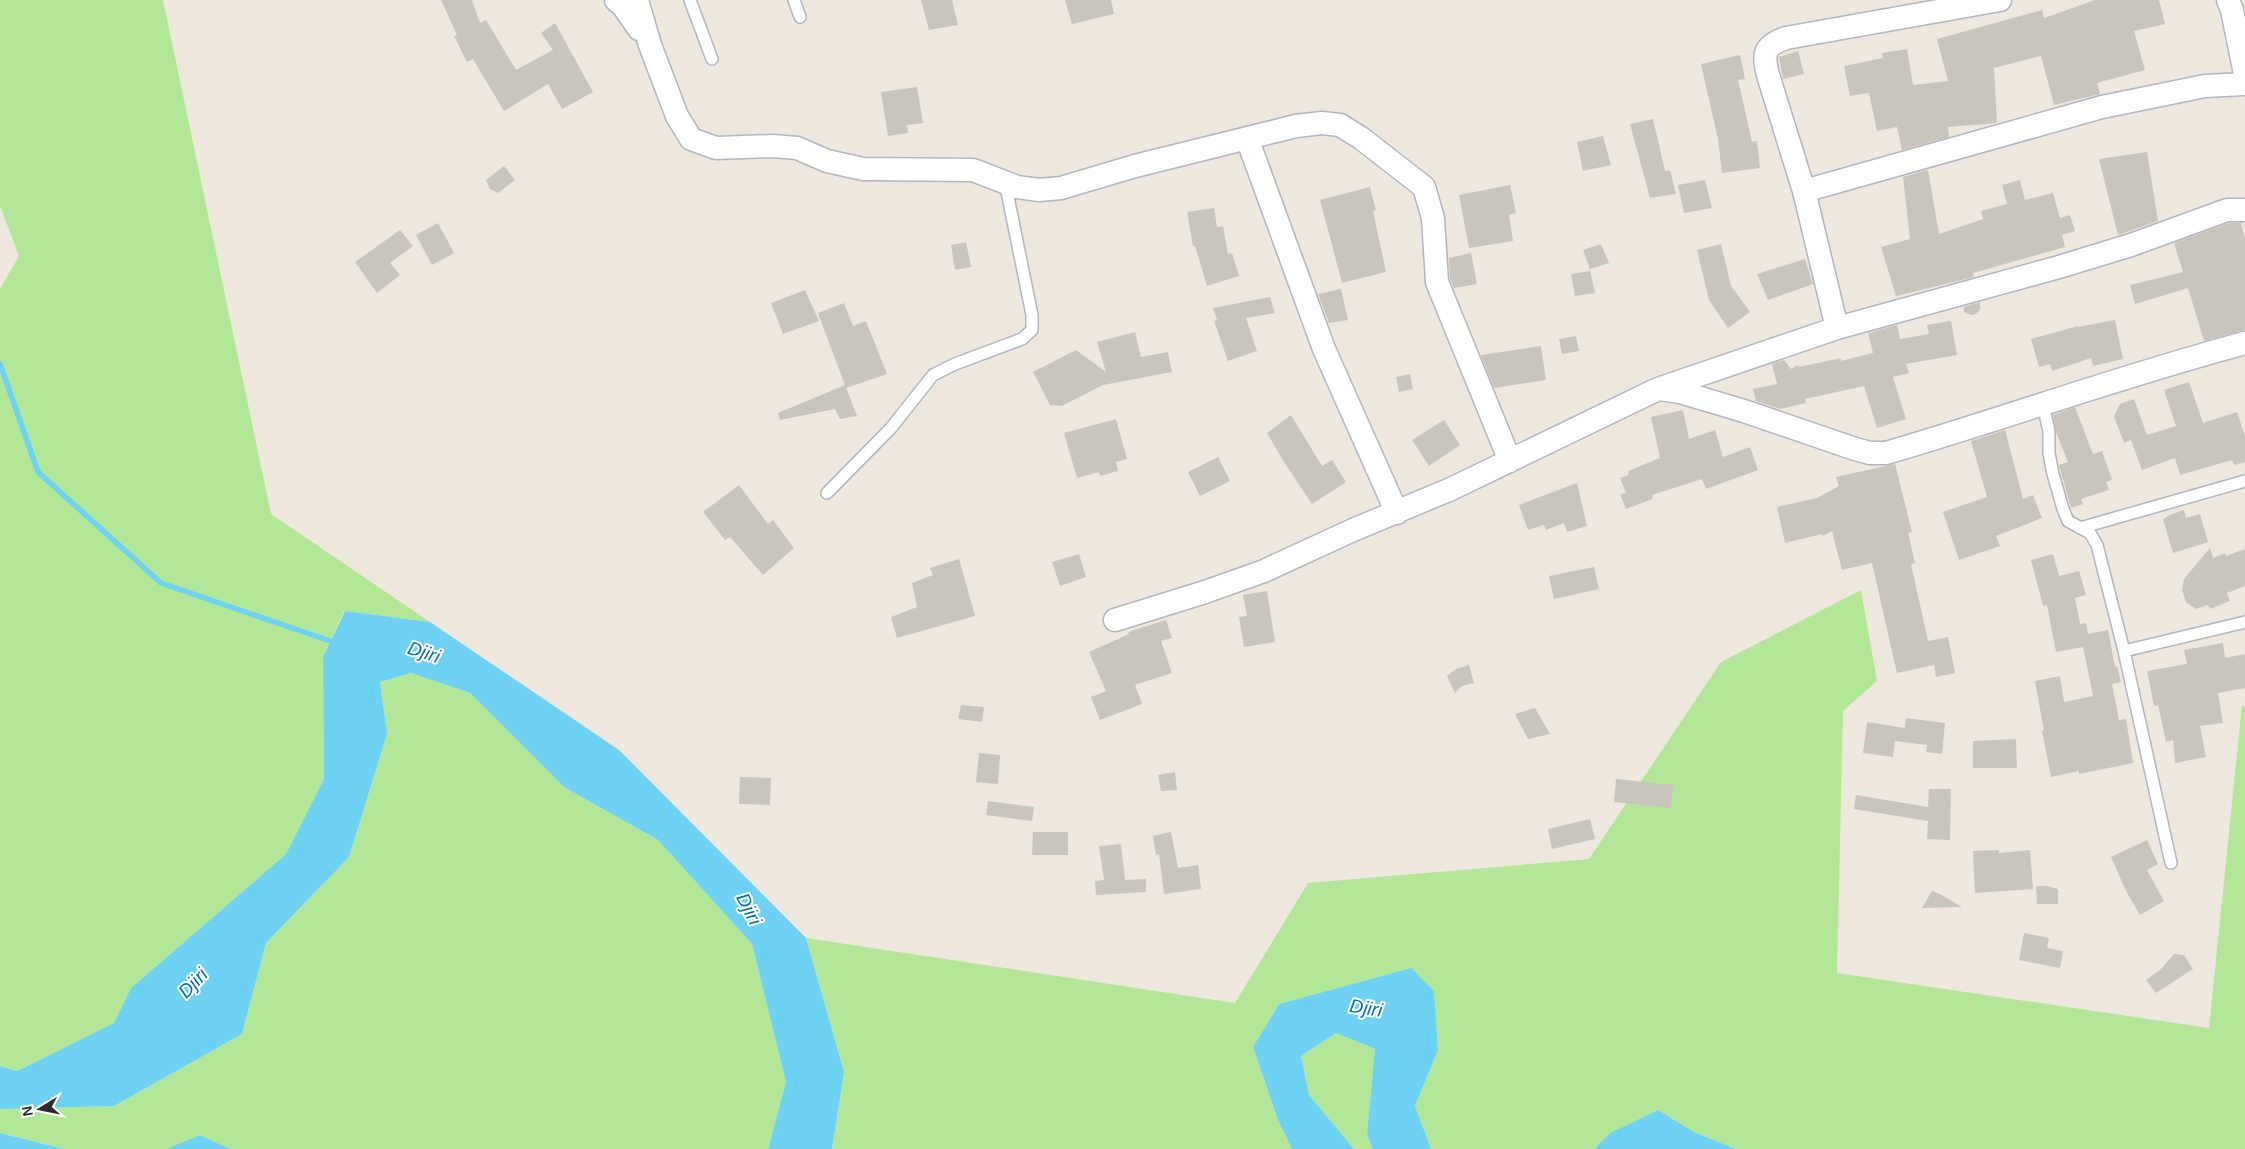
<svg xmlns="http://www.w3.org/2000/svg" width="2245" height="1149" font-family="Arial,sans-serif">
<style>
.green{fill:#b3e798}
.water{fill:#6dd1f4}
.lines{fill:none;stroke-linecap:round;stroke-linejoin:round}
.stream{stroke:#6dd1f4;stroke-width:5.5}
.building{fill:#c9c5bc}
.service-casing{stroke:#b2b4c0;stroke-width:14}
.minor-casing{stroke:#b2b4c0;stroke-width:25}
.service{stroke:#fff;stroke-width:11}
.minor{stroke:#fff;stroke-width:22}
.labels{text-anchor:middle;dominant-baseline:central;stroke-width:4;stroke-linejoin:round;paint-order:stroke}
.water-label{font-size:19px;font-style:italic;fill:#076fa5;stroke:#fff}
</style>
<rect width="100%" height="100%" fill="#eee7de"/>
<path class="green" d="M 0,0 L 163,0 L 271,514 L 430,622 L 344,611 L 323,657 L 324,779 L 286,854 L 131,988 L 114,1023 L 17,1071 L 0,1066 L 0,289 L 19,256 L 0,206 Z
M 1861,590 L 1877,681 L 1843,711 L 1837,973 L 2209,1028 L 2242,705 L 2245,708 L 2245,1149 L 1736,1149 L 1694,1132 L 1658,1110 L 1610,1133 L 1594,1149 L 1431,1149 L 1415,1106 L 1438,1050 L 1411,968 L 1279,1004 L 1253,1047 L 1278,1120 L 1292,1149 L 832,1149 L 844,1072 L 806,938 L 1235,1003 L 1308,883 L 1589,859 L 1721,662 Z
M 411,673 L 470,693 L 564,787 L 658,840 L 752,944 L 786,1082 L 768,1149 L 230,1149 L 200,1135 L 166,1149 L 64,1149 L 0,1133 L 0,1109 L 114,1106 L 242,1034 L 266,943 L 349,857 L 387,734 L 380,682 Z
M 1336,1033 L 1375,1049 L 1367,1134 L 1373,1149 L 1354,1149 L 1309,1095 L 1301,1056 Z"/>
<path class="water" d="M 345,611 L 430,622 L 619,750 L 806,938 L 844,1072 L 832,1149 L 768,1149 L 786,1082 L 752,944 L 658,840 L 564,787 L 470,693 L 411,673 L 380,682 L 387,734 L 349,857 L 266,943 L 242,1034 L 114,1106 L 0,1109 L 0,1066 L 17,1071 L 114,1023 L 131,988 L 286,854 L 324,779 L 323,657 Z
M 1411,968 L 1434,991 L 1438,1050 L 1415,1106 L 1431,1149 L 1373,1149 L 1367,1134 L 1375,1049 L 1336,1033 L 1301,1056 L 1309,1095 L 1354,1149 L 1292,1149 L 1278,1120 L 1253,1047 L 1279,1004 Z
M 1658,1110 L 1694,1132 L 1736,1149 L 1594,1149 L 1610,1133 Z
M 0,1133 L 64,1149 L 0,1149 Z
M 200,1135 L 230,1149 L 166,1149 Z"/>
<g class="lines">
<path class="stream" d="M 0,364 L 38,472 L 161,583 L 336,643"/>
</g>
<path class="building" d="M 441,0 L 472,0 L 480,23 L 486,20 L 516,70 L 553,50 L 541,33 L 555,23 L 593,92 L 562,109 L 548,84 L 504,111 L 473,59 L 467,62 L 454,36 L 457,35 Z
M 921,0 L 952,0 L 958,25 L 929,30 Z
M 1065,0 L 1111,0 L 1114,14 L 1072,24 Z
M 2095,0 L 2159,0 L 2165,24 L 2134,31 L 2145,70 L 2097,83 L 2100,94 L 2054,105 L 2041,56 L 1994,68 L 1997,123 L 1948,127 L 1949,137 L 1902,150 L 1897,127 L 1877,131 L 1869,93 L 1850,96 L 1844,66 L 1883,58 L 1882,53 L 1907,49 L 1913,85 L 1948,81 L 1937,39 L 2042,10 L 2044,18 Z
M 1798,51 L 1804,74 L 1783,79 L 1779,57 Z
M 1740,55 L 1745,79 L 1738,80 L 1752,142 L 1757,141 L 1760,168 L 1722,173 L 1718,139 L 1701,64 Z
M 917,87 L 923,123 L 907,125 L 908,133 L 888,136 L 881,92 Z
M 1653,119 L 1665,171 L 1670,170 L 1676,194 L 1650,198 L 1630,124 Z
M 1603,136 L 1611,165 L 1583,171 L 1577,142 Z
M 2147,152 L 2158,221 L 2118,235 L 2099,159 Z
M 504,166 L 515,180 L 498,193 L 490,189 L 486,180 Z
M 1928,170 L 1939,234 L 1983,219 L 1981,211 L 2007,204 L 2002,185 L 2020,180 L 2025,200 L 2053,193 L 2060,218 L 2070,215 L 2075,231 L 2062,235 L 2065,247 L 1973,273 L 1974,277 L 1896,296 L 1881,247 L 1910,239 L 1903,177 Z
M 1705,180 L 1712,208 L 1684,213 L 1678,185 Z
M 1510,185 L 1516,213 L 1509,215 L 1513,241 L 1469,248 L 1459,195 Z
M 1370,187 L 1376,210 L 1373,211 L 1386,272 L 1342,283 L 1320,200 Z
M 1214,208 L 1217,227 L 1223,226 L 1228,254 L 1232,253 L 1239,276 L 1207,286 L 1195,246 L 1193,246 L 1187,212 Z
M 438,223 L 454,253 L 432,265 L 416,235 Z
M 2229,223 L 2241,223 L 2245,239 L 2245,330 L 2204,341 L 2188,288 L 2135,304 L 2130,285 L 2183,272 L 2174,243 Z
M 400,230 L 413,246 L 390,263 L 400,275 L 377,293 L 355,262 Z
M 966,242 L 971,267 L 955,270 L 951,245 Z
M 1601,244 L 1609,263 L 1590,269 L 1583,250 Z
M 1721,244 L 1731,286 L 1750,312 L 1728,328 L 1709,300 L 1697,250 Z
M 1471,253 L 1477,284 L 1454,288 L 1450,279 L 1449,258 Z
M 1805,259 L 1813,284 L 1768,300 L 1757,274 Z
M 1590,271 L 1595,293 L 1575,296 L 1571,274 Z
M 1341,289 L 1348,320 L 1329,323 L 1318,294 Z
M 805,290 L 819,321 L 783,334 L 771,303 Z
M 1270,297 L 1275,313 L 1246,318 L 1257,351 L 1228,361 L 1214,321 L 1217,320 L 1213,308 Z
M 1980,302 L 1980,310 L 1976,314 L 1971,315 L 1964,312 L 1964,307 Z
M 844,303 L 853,326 L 866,321 L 887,374 L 846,388 L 818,313 Z
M 2115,320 L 2123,359 L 2093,366 L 2091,358 L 2052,371 L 2050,364 L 2039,367 L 2031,339 L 2078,326 L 2078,327 Z
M 1951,321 L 1957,355 L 1906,364 L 1909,373 L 1893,377 L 1906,419 L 1877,428 L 1864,386 L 1805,399 L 1806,403 L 1780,409 L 1756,401 L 1753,389 L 1777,384 L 1772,364 L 1784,360 L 1791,369 L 1798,365 L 1799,367 L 1841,358 L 1841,361 L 1873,353 L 1868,333 L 1897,325 L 1900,339 L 1929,334 L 1927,325 Z
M 1135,332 L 1141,357 L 1168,352 L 1172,372 L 1103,385 L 1062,406 L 1050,405 L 1033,372 L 1076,350 L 1106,372 L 1097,342 Z
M 1576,336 L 1579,351 L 1562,354 L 1559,339 Z
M 1541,346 L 1546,380 L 1494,388 L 1481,355 Z
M 1410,374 L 1413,389 L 1399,392 L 1396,377 Z
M 2189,382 L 2203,423 L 2237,412 L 2245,436 L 2245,462 L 2234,465 L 2232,460 L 2180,475 L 2175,458 L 2142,470 L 2131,440 L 2124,443 L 2114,416 L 2120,404 L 2134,399 L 2147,435 L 2176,426 L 2164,390 Z
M 845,385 L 857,416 L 840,419 L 835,409 L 780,420 L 778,413 Z
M 2075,407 L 2093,454 L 2102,451 L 2112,480 L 2106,482 L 2109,490 L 2081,499 L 2083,504 L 2071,508 L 2059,465 L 2068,462 L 2056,432 L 2053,415 Z
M 1683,410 L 1689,439 L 1715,430 L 1723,457 L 1750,447 L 1758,470 L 1706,489 L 1702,479 L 1652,495 L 1653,499 L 1626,509 L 1620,494 L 1626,493 L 1620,478 L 1629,475 L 1628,471 L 1660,458 L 1651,417 Z
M 1291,415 L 1322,466 L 1332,460 L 1346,482 L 1312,504 L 1284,462 L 1267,433 Z
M 1116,419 L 1127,459 L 1116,462 L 1118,471 L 1100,476 L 1099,472 L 1077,478 L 1064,433 Z
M 1444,420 L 1460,445 L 1429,466 L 1412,440 Z
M 2005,430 L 2023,499 L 2033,495 L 2042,518 L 1996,536 L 2000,546 L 1959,560 L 1943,512 L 1987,497 L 1971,441 Z
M 1218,457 L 1230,481 L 1200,496 L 1188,472 Z
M 1895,464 L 1912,532 L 1908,533 L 1915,563 L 1911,564 L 1928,641 L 1948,637 L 1955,673 L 1936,677 L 1934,665 L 1897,673 L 1872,563 L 1842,570 L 1832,531 L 1823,536 L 1822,534 L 1785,543 L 1777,507 L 1817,498 L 1839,486 L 1836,477 Z
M 1577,483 L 1587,526 L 1567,532 L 1564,523 L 1546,530 L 1544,525 L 1528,530 L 1519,505 Z
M 739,485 L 768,524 L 773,520 L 794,548 L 763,575 L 730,537 L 725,540 L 703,512 Z
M 2184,510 L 2186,518 L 2200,514 L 2208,542 L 2173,553 L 2163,519 L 2170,515 Z
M 2210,548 L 2213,558 L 2225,553 L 2226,556 L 2245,549 L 2245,586 L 2227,593 L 2230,601 L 2210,609 L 2208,605 L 2196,609 L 2186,602 L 2182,590 L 2184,579 Z
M 1079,554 L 1086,577 L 1060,586 L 1052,562 Z
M 2053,554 L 2059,576 L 2079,571 L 2086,595 L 2075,598 L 2080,624 L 2086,623 L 2088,634 L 2108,630 L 2115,667 L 2117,666 L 2121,682 L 2112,684 L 2119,720 L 2126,719 L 2133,763 L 2079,774 L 2079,771 L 2051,777 L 2042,731 L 2044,731 L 2035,681 L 2060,676 L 2064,702 L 2093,696 L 2083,647 L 2056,652 L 2047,605 L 2043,606 L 2031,560 Z
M 959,559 L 975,616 L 897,638 L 891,617 L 917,607 L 912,583 L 933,575 L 930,568 Z
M 1594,567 L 1599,589 L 1554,599 L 1549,576 Z
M 1267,591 L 1275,642 L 1244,647 L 1239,617 L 1247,616 L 1243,595 Z
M 1166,620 L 1172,638 L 1161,641 L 1172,673 L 1135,685 L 1142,704 L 1100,720 L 1091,697 L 1106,691 L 1089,652 L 1129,634 L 1128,632 Z
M 2223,643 L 2225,658 L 2245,654 L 2245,688 L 2218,693 L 2223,723 L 2200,726 L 2206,757 L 2175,763 L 2173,740 L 2166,742 L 2158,705 L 2154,706 L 2147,671 L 2187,664 L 2184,650 Z
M 1469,665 L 1474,683 L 1462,686 L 1455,693 L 1447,676 L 1456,669 Z
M 961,705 L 984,707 L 982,722 L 958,719 Z
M 1535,708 L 1550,734 L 1528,739 L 1515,714 Z
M 1906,718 L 1945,723 L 1942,754 L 1926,752 L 1927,745 L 1895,741 L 1893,757 L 1863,753 L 1867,722 L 1905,728 Z
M 2016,739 L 2017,768 L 1973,768 L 1973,741 Z
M 979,753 L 1000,755 L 998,784 L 976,782 Z
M 1175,772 L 1177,790 L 1161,791 L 1158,775 Z
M 740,777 L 771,778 L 770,805 L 739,804 Z
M 1616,779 L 1673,785 L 1671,808 L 1614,802 Z
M 1929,789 L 1951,789 L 1950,840 L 1927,839 L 1928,821 L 1854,809 L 1856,795 L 1928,807 Z
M 988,801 L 1034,807 L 1032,821 L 986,815 Z
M 1590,819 L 1595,839 L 1552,849 L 1548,829 Z
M 1033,832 L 1068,832 L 1068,855 L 1032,855 Z
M 1171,832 L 1178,868 L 1198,865 L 1201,889 L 1164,894 L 1159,854 L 1156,855 L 1153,836 Z
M 2147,840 L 2158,864 L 2147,870 L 2164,901 L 2140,915 L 2126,891 L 2111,857 Z
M 1121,844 L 1125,880 L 1146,879 L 1146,892 L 1096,895 L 1095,881 L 1104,880 L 1099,846 Z
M 1999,850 L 1999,853 L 2030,850 L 2033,889 L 1975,893 L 1973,851 Z
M 2036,886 L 2047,886 L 2058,889 L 2058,904 L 2037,904 Z
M 1932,891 L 1940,894 L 1962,907 L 1922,908 Z
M 2024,933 L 2049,938 L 2047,948 L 2063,951 L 2060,968 L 2019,960 Z
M 2174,954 L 2184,955 L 2193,969 L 2156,993 L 2146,980 L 2160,970 Z"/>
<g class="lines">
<g class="service-casing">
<path id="service" d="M 690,0 L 712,59
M 794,0 L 800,17
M 2043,405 L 2049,431 L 2049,453 L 2053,474 L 2063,509 L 2068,521 L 2090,533 L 2097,545 L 2124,651 L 2171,863
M 827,493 L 891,428 L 933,375 L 955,364 L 1022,339 L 1032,330 L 1032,315 L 1005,182
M 2080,528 L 2245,481
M 2124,651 L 2245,622"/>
</g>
<g class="minor-casing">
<path id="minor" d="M 616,0 L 623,6 L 639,29
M 637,0 L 650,45 L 677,116 L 691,139 L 716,148 L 773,146 L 797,148 L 827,161 L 863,169 L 973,170 L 1017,187 L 1039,190 L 1061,188 L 1135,166 L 1296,126 L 1322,123 L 1340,125 L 1361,138 L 1424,187 L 1433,218 L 1437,282 L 1510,461
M 2228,0 L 2232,10 L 2245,74
M 1247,138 L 1324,349 L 1397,513
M 1804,191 L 2102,107 L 2205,86 L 2245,84
M 1837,328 L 1804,191 L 1768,75 C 1763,54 1763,46 1786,38 L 2000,0
M 1660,389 L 1680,392 L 1744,411 L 1855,449 L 1870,453 L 1886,453 C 2006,418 2124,375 2245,343
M 1115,620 L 1205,592 L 1264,571 L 1353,530 L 1451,489 L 1658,389 L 1837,328 L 2059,267 L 2131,245 L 2227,210 L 2245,210"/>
</g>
<use href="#service" class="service"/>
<use href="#minor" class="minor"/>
</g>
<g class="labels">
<g class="water-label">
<text transform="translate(424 652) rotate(18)">Djiri</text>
<text transform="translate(749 909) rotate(63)">Djiri</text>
<text transform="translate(193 983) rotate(-46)">Djiri</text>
<text transform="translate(1366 1008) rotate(9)">Djiri</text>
</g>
</g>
<g transform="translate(40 1109) rotate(260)" stroke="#ffffff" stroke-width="4" paint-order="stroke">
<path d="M0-4L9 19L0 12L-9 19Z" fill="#2c2c2c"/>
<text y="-8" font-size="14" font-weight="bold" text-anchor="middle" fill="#2c2c2c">N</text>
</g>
</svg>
